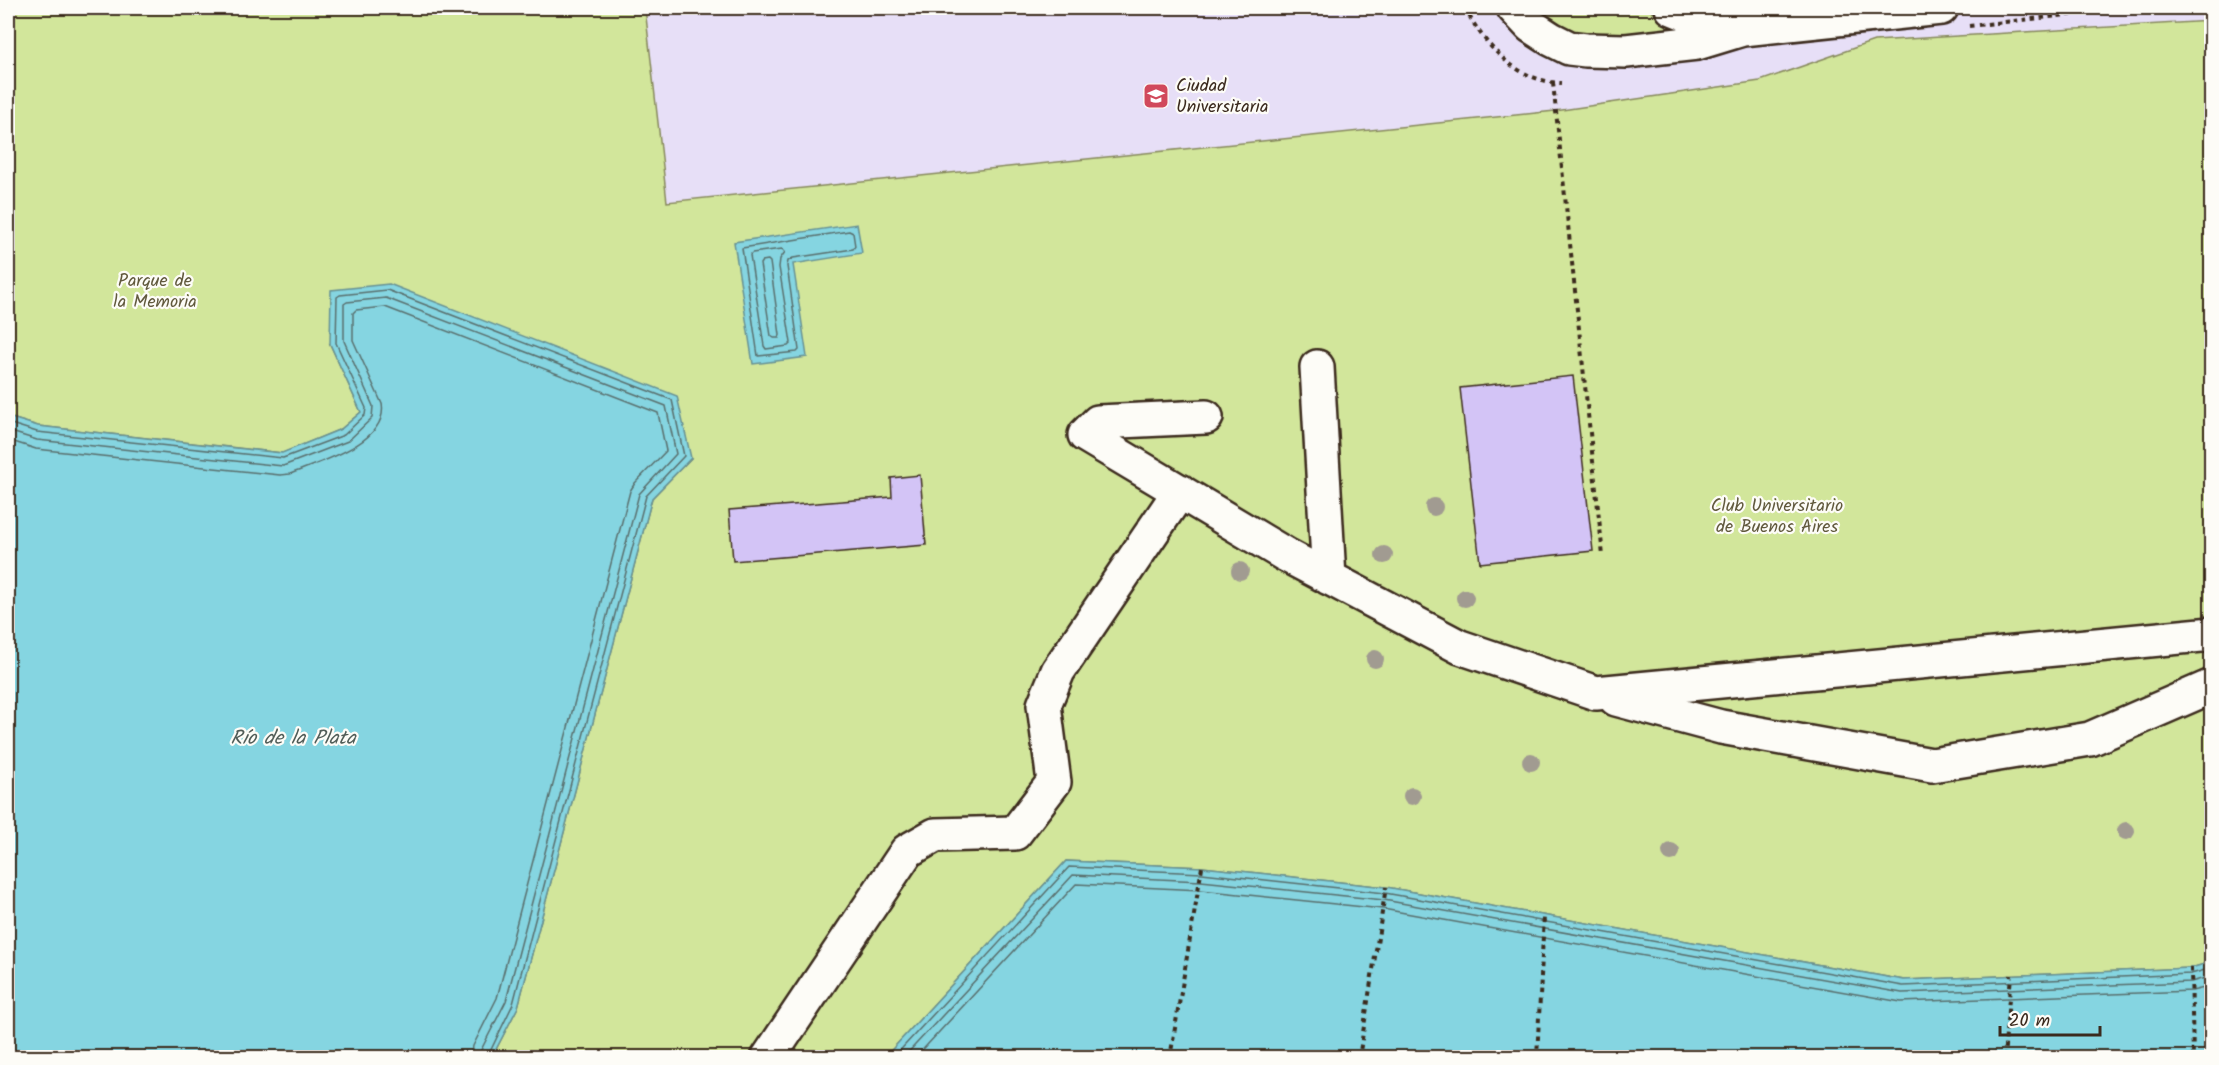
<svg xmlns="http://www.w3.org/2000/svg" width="2219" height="1065" font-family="Kalam,sans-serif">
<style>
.built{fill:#e7dff7}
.green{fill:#d2e69b;stroke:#86885c;stroke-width:1.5}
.water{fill:#85d5e1;stroke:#679193;stroke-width:1.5}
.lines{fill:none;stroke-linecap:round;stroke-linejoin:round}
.shore{stroke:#596e6c;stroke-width:1.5}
.building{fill:#d3c4f6;stroke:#3b2a1e;stroke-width:1.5}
.minor-casing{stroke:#3b2a1e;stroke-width:38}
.path{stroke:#3b2a1e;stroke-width:4;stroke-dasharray:4.5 4.5;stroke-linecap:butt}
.minor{stroke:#fdfcf7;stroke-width:33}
.tree{fill:#a19b91}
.labels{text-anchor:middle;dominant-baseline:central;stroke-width:4.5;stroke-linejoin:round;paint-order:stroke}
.poi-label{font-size:18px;fill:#3b2a1e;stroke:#fdfcf7;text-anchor:start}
.park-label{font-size:18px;fill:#61593d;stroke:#fdfcf7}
.water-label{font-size:20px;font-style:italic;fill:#515d58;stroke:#fdfcf7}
</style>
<rect width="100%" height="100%" fill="#f0ebf7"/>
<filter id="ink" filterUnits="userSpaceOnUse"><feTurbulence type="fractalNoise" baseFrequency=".0167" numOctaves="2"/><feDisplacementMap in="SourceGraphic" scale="12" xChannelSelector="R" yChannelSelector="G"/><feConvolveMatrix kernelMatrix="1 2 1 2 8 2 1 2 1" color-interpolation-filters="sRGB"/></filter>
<g filter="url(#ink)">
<path class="built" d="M 645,8 L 2211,8 L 2212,21 L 1874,41 L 1760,81 L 1555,111 L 667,203 Z"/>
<path class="green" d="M 8,8 L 645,8 L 667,202 L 1555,111 L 1760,81 L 1874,41 L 2211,21 L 2211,962 L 2191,968 L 1904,980 L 1386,887 L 1202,867 L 1066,861 L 885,1057 L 492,1057 L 518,1007 L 652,498 L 691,458 L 330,344 L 361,412 L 341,429 L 283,453 L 38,426 L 8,417 Z
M 1537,8 L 1645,8 L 1693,33 L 1630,39 L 1572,32 L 1552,20 Z"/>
<path class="water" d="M 857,224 L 862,253 L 793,264 L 807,357 L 753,364 L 734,242 Z
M 389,284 L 677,396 L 691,458 L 652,498 L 518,1007 L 492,1057 L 8,1057 L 8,417 L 38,426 L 282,453 L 341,429 L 361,412 L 330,344 L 331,290 Z
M 1066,861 L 1202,867 L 1386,887 L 1904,980 L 2191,968 L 2211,962 L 2211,1057 L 885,1057 Z"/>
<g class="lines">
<path class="shore" d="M 849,231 L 853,233 L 855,246 L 853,249 L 793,258 L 788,261 L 787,266 L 799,350 L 797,352 L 758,356 L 742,248 Z
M 782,249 L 785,252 L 780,259 L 779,267 L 791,343 L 788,346 L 766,349 L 764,346 L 750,255 L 752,253 Z
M 768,260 L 770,262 L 780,335 L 779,338 L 774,338 L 771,336 L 760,264 L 762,261 Z
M 8,423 L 37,432 L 283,458 L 344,435 L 365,415 L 366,408 L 336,343 L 337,297 L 340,295 L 387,290 L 672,400 L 684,456 L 646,496 L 513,1004 L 487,1058
M 8,431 L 37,440 L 283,466 L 348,441 L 372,418 L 373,406 L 344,341 L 344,304 L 347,302 L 386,298 L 666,406 L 676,454 L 639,494 L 506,1001 L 481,1050 L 480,1058
M 8,440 L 36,449 L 280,475 L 290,474 C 317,463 389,443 382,404 L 353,340 L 353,313 L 356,310 L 385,307 L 658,413 L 666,451 L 635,483 L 630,491 L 497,998 L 473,1046 L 471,1058
M 893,1058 L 1069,867 L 1202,873 L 1385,893 L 1903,986 L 2191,974 L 2212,968
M 903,1058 L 1073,875 L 1201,881 L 1384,900 L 1902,993 L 2191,982 L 2212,976
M 915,1058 L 1076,884 L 1201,890 L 1383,909 L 1901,1002 L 2192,991 L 2212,986"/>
</g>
<path class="building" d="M 1573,376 L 1593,551 L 1480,563 L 1460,388 Z
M 920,475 L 926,545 L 733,561 L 729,510 L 892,497 L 891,478 Z"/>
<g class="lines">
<g class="minor-casing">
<path id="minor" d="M 1514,8 L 1531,26 L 1551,39 L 1569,48 L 1586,50 L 1626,51 L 1697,43 L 1743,29 L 1941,8
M 1672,8 L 1704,21 L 1742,28
M 1317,367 L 1329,578
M 1206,417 L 1098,422 L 1085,435 L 1286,555 L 1460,647 L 1596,693 L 2212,634
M 1616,699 L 1721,727 L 1932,765 L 2090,739 L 2212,686
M 768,1058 L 907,851 L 935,835 L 1015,833 L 1054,782 L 1044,705 L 1058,671 L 1180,491"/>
</g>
<path class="path" d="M 1465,8 C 1484,45 1516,81 1561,83
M 1969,26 L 2130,8
M 1553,83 L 1603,556
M 2191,968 L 2193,1058
M 1170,1058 L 1202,867
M 1359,1058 L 1386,887
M 1537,1058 L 1544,915
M 2004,1058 L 2011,975"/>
<use href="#minor" class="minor"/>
</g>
<g class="tree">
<circle cx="1434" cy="507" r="9"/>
<circle cx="1384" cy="555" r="9"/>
<circle cx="1240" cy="571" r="9"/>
<circle cx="1465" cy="598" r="9"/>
<circle cx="1375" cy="659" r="9"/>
<circle cx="1531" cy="762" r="9"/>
<circle cx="1412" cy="796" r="9"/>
<circle cx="2126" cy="831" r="9"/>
<circle cx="1671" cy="852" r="9"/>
</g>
</g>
<defs>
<g id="university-square" transform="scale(1.35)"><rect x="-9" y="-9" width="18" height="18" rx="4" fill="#d1495b" stroke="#fdfcf7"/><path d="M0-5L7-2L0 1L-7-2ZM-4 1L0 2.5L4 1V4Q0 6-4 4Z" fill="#fff"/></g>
</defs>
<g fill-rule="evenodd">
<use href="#university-square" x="1156" y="96"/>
</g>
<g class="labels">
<g class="poi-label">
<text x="1176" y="86">Ciudad<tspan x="1176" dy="21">Universitaria</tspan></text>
</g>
<g class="park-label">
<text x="155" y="281">Parque de<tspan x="155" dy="21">la Memoria</tspan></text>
<text x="1777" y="506">Club Universitario<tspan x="1777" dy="21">de Buenos Aires</tspan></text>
</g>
<g class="water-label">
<text x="293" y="739">Río de la Plata</text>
</g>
</g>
<rect width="2219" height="1065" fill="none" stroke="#fdfcf7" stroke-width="30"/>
<rect x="15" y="15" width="2189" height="1035" fill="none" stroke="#3b2a1e" stroke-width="2" filter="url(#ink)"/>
<path d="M2000 1026v9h100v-9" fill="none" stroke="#3b2a1e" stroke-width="3"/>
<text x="2009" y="1026" font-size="18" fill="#3b2a1e" stroke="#fdfcf7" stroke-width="4.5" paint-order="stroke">20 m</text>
</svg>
